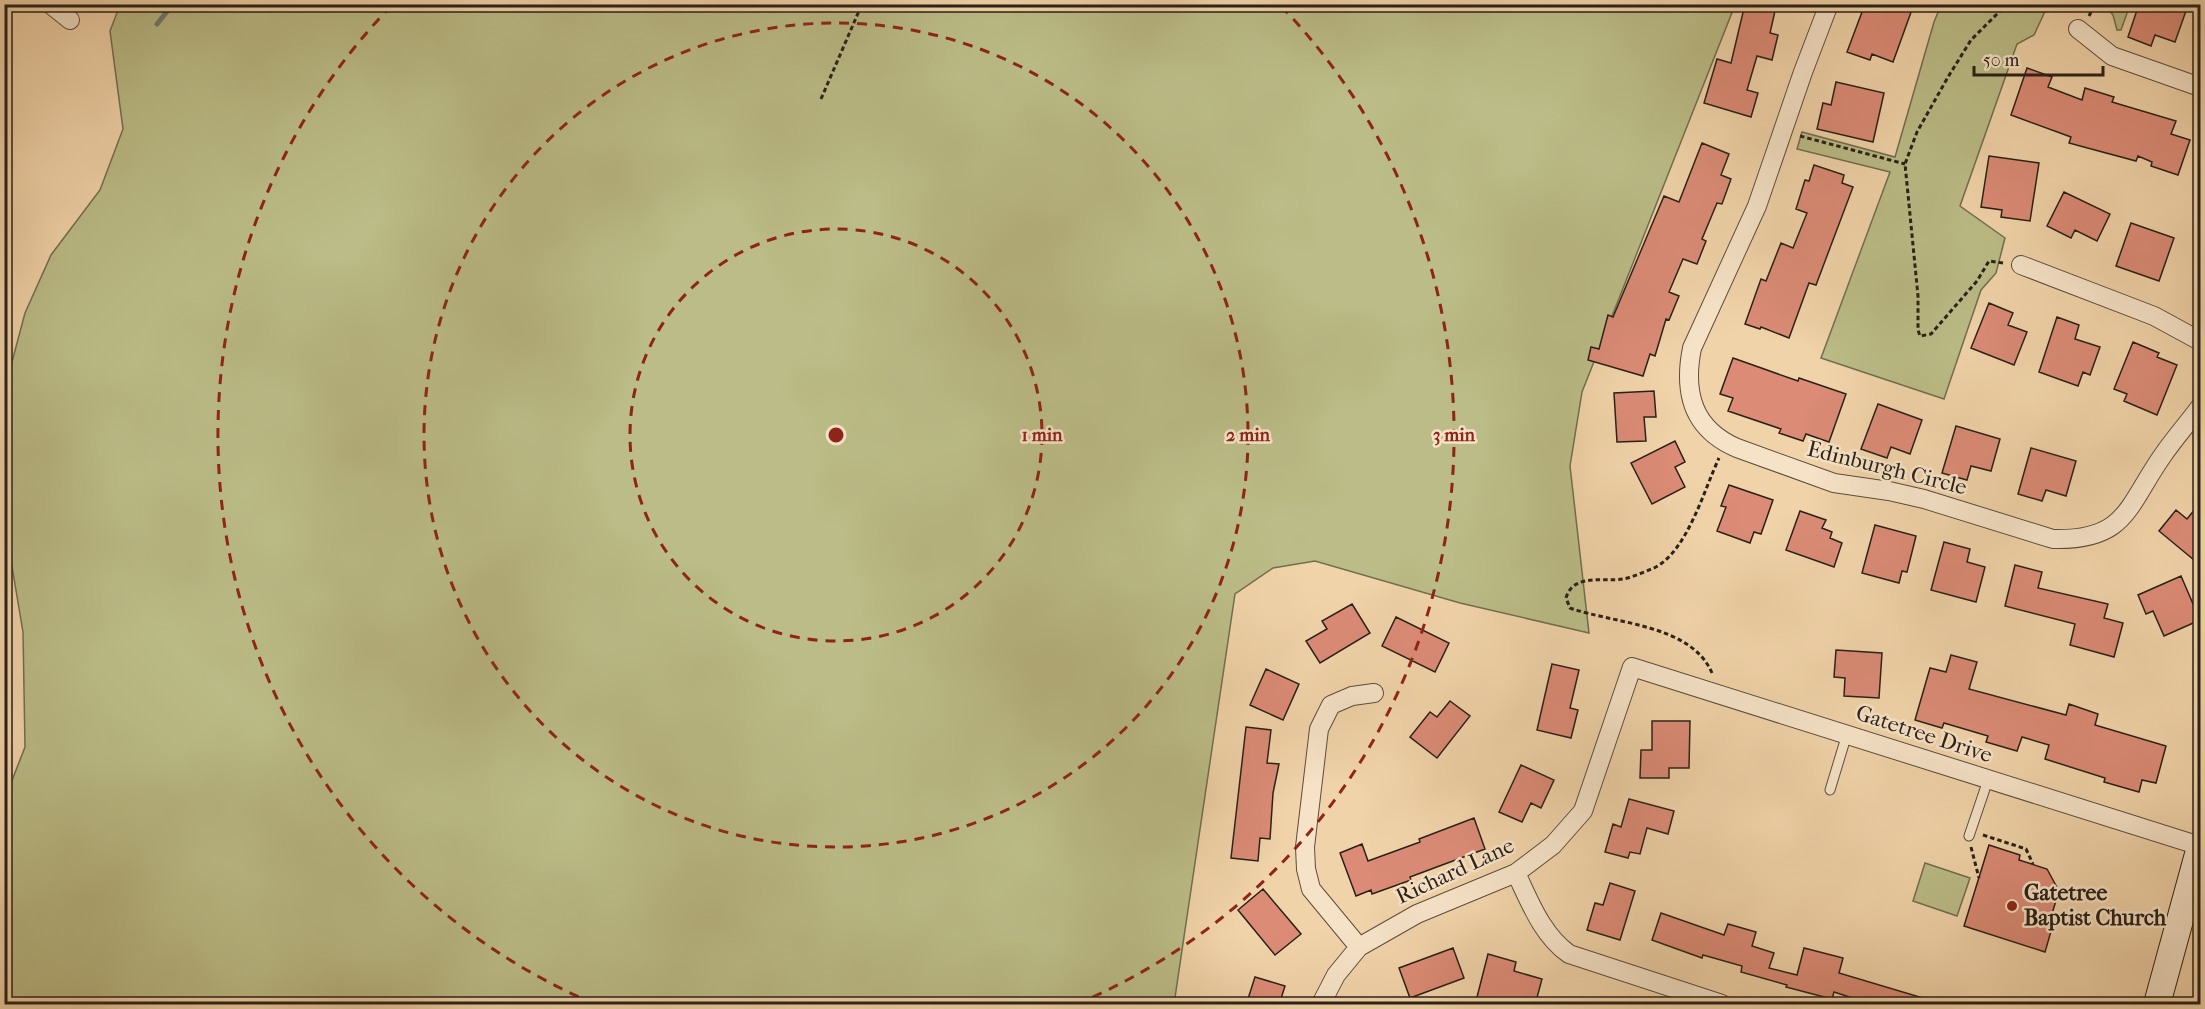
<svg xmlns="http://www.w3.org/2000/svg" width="2205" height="1009" font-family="'IM FELL French Canon',serif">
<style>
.green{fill:#bbbc87;stroke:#726e4f;stroke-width:1.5}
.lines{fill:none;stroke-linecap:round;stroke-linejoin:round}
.stream{stroke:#717976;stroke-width:5}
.building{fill:#db8b76;stroke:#292117;stroke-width:1.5}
.lane-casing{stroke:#5b4e3c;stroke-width:11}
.street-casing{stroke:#5b4e3c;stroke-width:20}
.secondary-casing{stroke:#292117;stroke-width:28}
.path{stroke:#292117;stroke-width:3;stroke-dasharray:4.5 3;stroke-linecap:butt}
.lane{stroke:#f6e2c7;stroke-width:9}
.street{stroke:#f6e2c7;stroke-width:18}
.secondary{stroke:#f6e2c7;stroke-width:26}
.ring{fill:none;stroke:#8f2418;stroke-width:3;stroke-dasharray:10 8}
.poi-dot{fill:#8f2418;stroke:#f6e2c7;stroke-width:2}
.labels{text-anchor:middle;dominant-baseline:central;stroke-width:5;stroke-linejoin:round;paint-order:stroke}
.street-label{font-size:22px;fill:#292117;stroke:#f6e2c7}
.poi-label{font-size:22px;font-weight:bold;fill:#292117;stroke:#f6e2c7;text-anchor:start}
.centre{fill:#8f2418;stroke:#f6e2c7;stroke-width:3}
.ring-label{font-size:18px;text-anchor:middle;font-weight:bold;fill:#8f2418;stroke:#f6e2c7;stroke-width:5;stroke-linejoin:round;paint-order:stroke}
</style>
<rect width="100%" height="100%" fill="#f1d3a9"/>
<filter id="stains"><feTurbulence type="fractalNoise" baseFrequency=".00333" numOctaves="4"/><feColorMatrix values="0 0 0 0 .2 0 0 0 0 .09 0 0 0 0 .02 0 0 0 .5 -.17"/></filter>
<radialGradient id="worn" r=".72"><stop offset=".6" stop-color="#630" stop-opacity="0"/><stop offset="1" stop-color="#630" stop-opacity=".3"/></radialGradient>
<path class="green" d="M 120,5 L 1735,5 L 1582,392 L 1570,466 L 1589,633 L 1460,603 L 1315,561 L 1273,568 L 1235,594 L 1174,1004 L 5,1004 L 4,801 L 25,747 L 23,632 L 5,525 L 5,388 L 25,313 L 51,255 L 100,190 L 123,129 L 110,31 Z
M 1941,5 L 2048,5 L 2034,35 L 2017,44 L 1960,206 L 2005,238 L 1996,273 L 1981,290 L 1944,399 L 1821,358 L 1890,172 L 1797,149 L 1802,132 L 1895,157 L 1934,22 Z
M 2105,5 L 2130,5 L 2121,30 L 2117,30 L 2113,15 Z
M 1925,863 L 1970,878 L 1957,916 L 1913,901 Z"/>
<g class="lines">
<path class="stream" d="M 119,8 L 120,4
M 157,24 L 173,4"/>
</g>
<path class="building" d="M 1745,4 L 1775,11 L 1770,33 L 1778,35 L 1772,60 L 1757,56 L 1747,90 L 1758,93 L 1751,117 L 1704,103 L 1717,59 L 1731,63 Z
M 1865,4 L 1914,4 L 1893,62 L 1872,54 L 1870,60 L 1847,52 Z
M 2139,4 L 2176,4 L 2187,8 L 2175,42 L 2155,35 L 2151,46 L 2128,37 Z
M 2027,68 L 2052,77 L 2048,87 L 2082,100 L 2085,88 L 2114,97 L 2112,102 L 2176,121 L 2171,134 L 2190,140 L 2178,175 L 2151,166 L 2152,162 L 2138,156 L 2136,161 L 2069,143 L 2071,137 L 2011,115 Z
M 1836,82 L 1884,93 L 1873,142 L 1817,129 L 1823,103 L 1831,105 Z
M 1702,143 L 1729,154 L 1721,175 L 1731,179 L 1722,204 L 1717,203 L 1702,239 L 1706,241 L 1697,264 L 1683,259 L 1669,292 L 1679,296 L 1669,320 L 1666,319 L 1655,356 L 1650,354 L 1643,376 L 1588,360 L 1591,347 L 1599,349 L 1608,315 L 1613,317 L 1664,196 L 1679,202 Z
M 1989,156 L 2039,163 L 2030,221 L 2001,217 L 2002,210 L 1981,207 Z
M 1814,165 L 1844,175 L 1842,183 L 1853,187 L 1816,285 L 1809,283 L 1789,338 L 1761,327 L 1760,329 L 1745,324 L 1761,279 L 1766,281 L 1781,243 L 1793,248 L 1807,213 L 1796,209 L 1805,180 L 1809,181 Z
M 2064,192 L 2110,214 L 2097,241 L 2075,230 L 2071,238 L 2047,226 Z
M 2131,223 L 2174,238 L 2159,281 L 2116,266 Z
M 1989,303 L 2013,313 L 2008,325 L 2027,332 L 2014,365 L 1971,348 Z
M 2057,317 L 2079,325 L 2075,339 L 2100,347 L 2090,375 L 2083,372 L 2078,386 L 2039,372 Z
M 2133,342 L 2159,353 L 2157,357 L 2177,365 L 2157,415 L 2124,401 L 2127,394 L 2114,389 Z
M 1733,358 L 1798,381 L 1799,378 L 1846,394 L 1829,442 L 1806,434 L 1803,441 L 1779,433 L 1781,429 L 1728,411 L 1733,398 L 1720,394 Z
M 1654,391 L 1656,417 L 1644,417 L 1646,441 L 1617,442 L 1614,393 Z
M 1878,404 L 1922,420 L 1910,454 L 1891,447 L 1887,458 L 1861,449 Z
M 1956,426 L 2000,439 L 1991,471 L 1971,466 L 1967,480 L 1942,473 Z
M 1675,441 L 1685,462 L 1675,467 L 1685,487 L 1652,504 L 1631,463 Z
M 2031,448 L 2076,461 L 2066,496 L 2046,490 L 2042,501 L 2018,494 Z
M 1729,485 L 1773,500 L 1761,534 L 1754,532 L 1750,543 L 1717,531 L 1726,507 L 1721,506 Z
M 2200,503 L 2200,565 L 2159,531 L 2176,510 L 2187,519 Z
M 1800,511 L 1826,520 L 1822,528 L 1832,532 L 1830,538 L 1842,543 L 1834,567 L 1786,550 Z
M 1875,525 L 1916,536 L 1907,572 L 1902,571 L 1899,583 L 1862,573 Z
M 1944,542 L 1970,549 L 1967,562 L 1985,567 L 1976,602 L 1931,590 Z
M 2015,565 L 2042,572 L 2038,588 L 2108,604 L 2104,618 L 2123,623 L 2114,657 L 2070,645 L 2075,624 L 2005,606 Z
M 2181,576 L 2200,620 L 2164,636 L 2153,611 L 2146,614 L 2138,595 Z
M 1352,604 L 1370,633 L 1320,663 L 1306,641 L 1327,629 L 1322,621 Z
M 1396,617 L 1449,643 L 1435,672 L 1382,646 Z
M 1836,650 L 1882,653 L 1879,698 L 1844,696 L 1845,678 L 1834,677 Z
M 1951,655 L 1977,662 L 1969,689 L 2066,715 L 2069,704 L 2098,714 L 2095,725 L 2166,746 L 2156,783 L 2142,780 L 2139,792 L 2104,782 L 2105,778 L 2045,759 L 2049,745 L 2022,737 L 2017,751 L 1986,742 L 1988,736 L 1944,723 L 1942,728 L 1915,720 L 1930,668 L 1946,672 Z
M 1552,664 L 1579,670 L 1570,708 L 1578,710 L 1571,738 L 1537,730 Z
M 1266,669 L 1299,684 L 1283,720 L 1250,705 Z
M 1450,701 L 1470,716 L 1437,758 L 1410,737 L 1430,712 L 1437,717 Z
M 1652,721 L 1690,721 L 1689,768 L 1669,768 L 1669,778 L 1640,778 L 1641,750 L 1652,750 Z
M 1246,727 L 1271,730 L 1267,763 L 1279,764 L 1273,793 L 1270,839 L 1260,838 L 1258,861 L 1231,858 Z
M 1521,765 L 1554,780 L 1541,808 L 1531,803 L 1522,822 L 1499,812 Z
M 1629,799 L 1674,811 L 1668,834 L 1647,828 L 1640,854 L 1630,852 L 1628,858 L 1605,852 L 1613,824 L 1621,827 Z
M 1474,818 L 1485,849 L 1410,877 L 1411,880 L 1372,894 L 1371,890 L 1356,896 L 1340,853 L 1362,844 L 1368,861 L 1420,842 L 1419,839 Z
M 1989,845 L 2020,855 L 2019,860 L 2047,869 L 2059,891 L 2050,920 L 2054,921 L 2045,952 L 1964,926 Z
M 1610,883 L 1635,891 L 1620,940 L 1587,930 L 1595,903 L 1603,905 Z
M 1263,889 L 1301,934 L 1275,955 L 1238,910 Z
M 1661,913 L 1724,935 L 1728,924 L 1756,932 L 1752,946 L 1774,953 L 1769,968 L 1797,975 L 1804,948 L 1843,958 L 1839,973 L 1933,1001 L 1932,1005 L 1861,1005 L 1862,1001 L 1834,992 L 1832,999 L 1786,987 L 1787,985 L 1741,972 L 1742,966 L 1703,955 L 1702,958 L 1652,940 Z
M 1453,948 L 1464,978 L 1410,998 L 1399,968 Z
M 1488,954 L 1516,962 L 1514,971 L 1542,979 L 1535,1005 L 1490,1005 L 1476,1001 Z
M 1255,977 L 1285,986 L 1279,1005 L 1246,1005 Z"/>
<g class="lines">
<g class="lane-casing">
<path id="lane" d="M 1830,790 L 1847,734
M 1969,836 L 1988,780"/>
</g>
<g class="street-casing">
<path id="street" d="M 50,4 L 70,20
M 1829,4 L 1803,72 L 1757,206 L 1692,348 C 1683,393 1693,429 1737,448 L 1834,483 L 1889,491 L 1924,499 L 2053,539 C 2127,541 2127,506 2163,455 C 2174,439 2188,423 2200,407
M 2078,29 L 2112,56 L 2200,87
M 2021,265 L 2154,316 L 2200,341
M 1516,873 C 1530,902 1542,935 1569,954 L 1722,1004
M 1359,947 L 1311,889 L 1306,869 L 1305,847 L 1319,729 L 1331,705 L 1352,696 L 1374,693
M 1321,1004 L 1336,975 L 1359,947 L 1417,914 L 1516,873 L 1553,845 L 1583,811 L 1632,667 L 2200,846"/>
</g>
<g class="secondary-casing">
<path id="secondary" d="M 2157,1004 L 2200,847"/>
</g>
<path class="path" d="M 2089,16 L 2095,4
M 821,99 L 862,4
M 1800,136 L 1905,164
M 2003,263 L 1989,261 L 1977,281 L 1931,334 L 1920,336 L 1918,330 L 1918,296 L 1905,164 L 1917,132 L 1948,77 L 1971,40 L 2007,4
M 1712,673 C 1691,624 1615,624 1570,608 L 1566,598 C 1573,573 1604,582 1623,579 C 1633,577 1644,572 1654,568 C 1687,552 1704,490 1719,458
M 1983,835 L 2026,849 L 2033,864
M 1971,847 L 1979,878"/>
<use href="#lane" class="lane"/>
<use href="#street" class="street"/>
<use href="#secondary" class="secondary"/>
</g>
<g class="ring">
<circle cx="836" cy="435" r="206"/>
<circle cx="836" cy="435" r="412"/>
<path d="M595 1004A618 618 0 0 1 391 6M1281 6A618 618 0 0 1 1077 1004"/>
</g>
<circle class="poi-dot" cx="2012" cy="906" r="6"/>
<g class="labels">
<g class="street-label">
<text transform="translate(1887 468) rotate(14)">Edinburgh Circle</text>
<text transform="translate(1924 734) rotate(18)">Gatetree Drive</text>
<text transform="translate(1455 871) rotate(-25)">Richard Lane</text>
</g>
<g class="poi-label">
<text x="2024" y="893">Gatetree<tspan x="2024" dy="25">Baptist Church</tspan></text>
</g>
</g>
<circle cx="836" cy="435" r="9" class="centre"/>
<g class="ring-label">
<text x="1042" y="441">1 min</text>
<text x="1248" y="441">2 min</text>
<text x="1454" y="441">3 min</text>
</g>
<rect width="2205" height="1009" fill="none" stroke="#f1d3a9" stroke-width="24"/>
<rect x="6" y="6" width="2193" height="997" fill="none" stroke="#292117" stroke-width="3"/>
<rect x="12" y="12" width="2181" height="985" fill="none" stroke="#292117" stroke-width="1.5"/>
<path d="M1974 66v9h129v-9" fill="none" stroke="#292117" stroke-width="3"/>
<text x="1983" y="66" font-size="18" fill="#292117" stroke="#f6e2c7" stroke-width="4.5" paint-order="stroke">50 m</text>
<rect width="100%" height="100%" filter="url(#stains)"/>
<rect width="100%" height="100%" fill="url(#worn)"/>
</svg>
